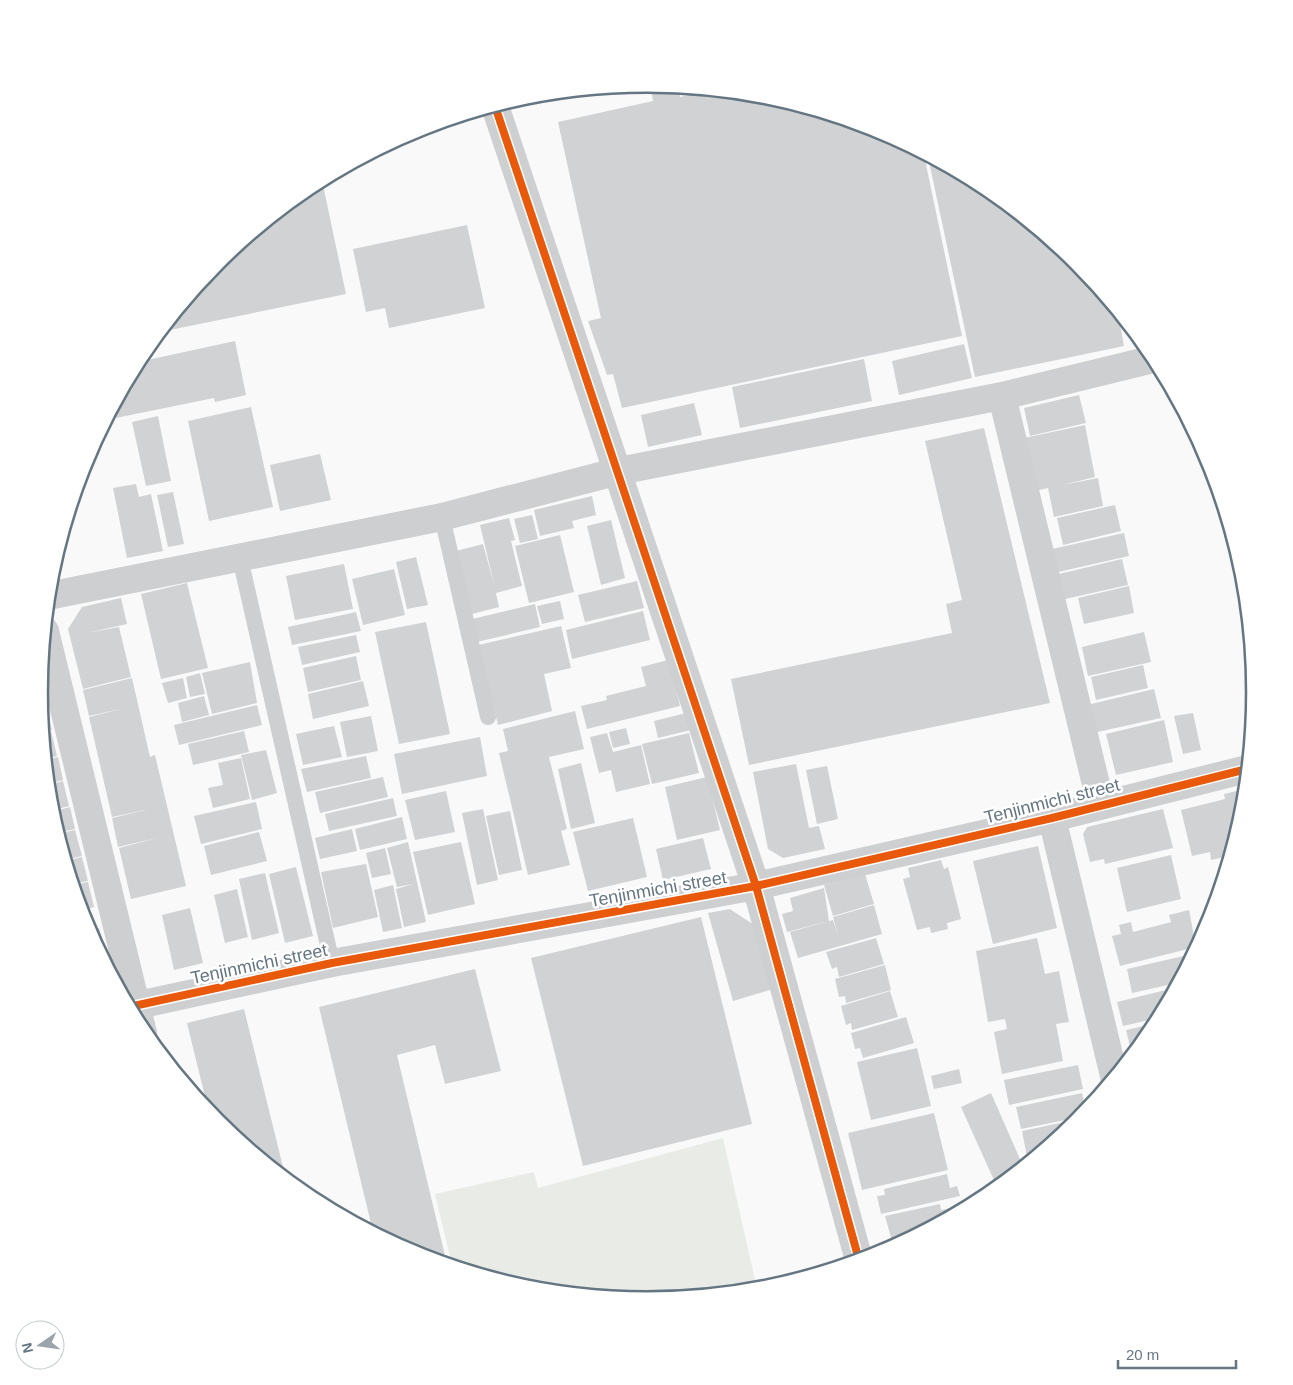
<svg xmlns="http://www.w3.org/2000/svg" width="1293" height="1385" font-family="Arial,sans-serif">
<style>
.green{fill:#e8ebe6}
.building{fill:#d0d2d3}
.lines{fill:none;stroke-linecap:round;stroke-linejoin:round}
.service{stroke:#cecfd0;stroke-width:16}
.minor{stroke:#cecfd0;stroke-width:28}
.cycleway-casing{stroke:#fff;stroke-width:11}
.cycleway{stroke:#e8590c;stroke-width:8}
.labels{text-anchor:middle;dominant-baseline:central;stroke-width:5;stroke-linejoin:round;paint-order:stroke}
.street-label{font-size:18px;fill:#657683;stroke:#fff}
.rim{fill:none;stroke:#657683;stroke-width:2.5}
</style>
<rect width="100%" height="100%" fill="#f9f9f9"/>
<path class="green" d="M 723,1138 L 757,1289 L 646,1300 L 528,1289 L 452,1265 L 435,1194 L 534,1172 L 538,1188 Z"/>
<path class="building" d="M 678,88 L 680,97 L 708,91 L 765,96 L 879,131 L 924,155 L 962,336 L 622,408 L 613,374 L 607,375 L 588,321 L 601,318 L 558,122 L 653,101 L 652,94 Z
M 928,157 L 984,187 L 1076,263 L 1118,313 L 1124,346 L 975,377 Z
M 322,180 L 346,294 L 160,332 L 217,263 L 309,187 Z
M 467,225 L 485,308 L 389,328 L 385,308 L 366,312 L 353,249 Z
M 235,341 L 246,395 L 215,402 L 214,398 L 106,420 L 138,362 Z
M 964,344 L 972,378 L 899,395 L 892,361 Z
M 864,359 L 872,401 L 740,428 L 732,387 Z
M 1079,395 L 1086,423 L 1030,436 L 1024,408 Z
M 694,403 L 702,435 L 648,447 L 641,415 Z
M 251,407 L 273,507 L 209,521 L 188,421 Z
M 158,416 L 171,481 L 146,486 L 132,422 Z
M 1085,425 L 1095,477 L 1062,485 L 1098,478 L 1103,506 L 1054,517 L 1048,488 L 1035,491 L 1024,438 Z
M 984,428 L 1050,703 L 749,765 L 731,679 L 952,633 L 946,604 L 962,600 L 925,441 Z
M 320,454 L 331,500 L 280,511 L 270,465 Z
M 136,484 L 139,497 L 151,494 L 163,551 L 127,558 L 113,488 Z
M 173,492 L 184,544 L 168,547 L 157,495 Z
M 592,496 L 596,515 L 572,521 L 574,528 L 540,536 L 534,510 Z
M 1115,505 L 1121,531 L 1063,545 L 1057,518 Z
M 532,515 L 538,539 L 520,543 L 514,519 Z
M 509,518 L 515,540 L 511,541 L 522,586 L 496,593 L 499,607 L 472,614 L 456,551 L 483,544 L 495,588 L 480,525 Z
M 611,520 L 625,578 L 601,585 L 587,526 Z
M 1124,533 L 1129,556 L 1058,572 L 1052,549 Z
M 560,535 L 574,592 L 529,603 L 515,546 Z
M 416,557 L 428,605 L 407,609 L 396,562 Z
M 1122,559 L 1128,585 L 1065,599 L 1059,574 Z
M 344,564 L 353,609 L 295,620 L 286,576 Z
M 394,569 L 405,615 L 363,625 L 352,579 Z
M 637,581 L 644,608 L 585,622 L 578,595 Z
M 187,583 L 208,668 L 161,679 L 141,594 Z
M 1129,586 L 1134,613 L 1084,624 L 1078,598 Z
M 121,598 L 127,624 L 87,633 L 119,627 L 131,677 L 83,689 L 68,629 L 82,607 Z
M 560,601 L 564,619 L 542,624 L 537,606 Z
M 535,604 L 540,627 L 477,642 L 472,619 Z
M 643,611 L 650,640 L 572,659 L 566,630 Z
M 356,612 L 361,631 L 292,645 L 288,627 Z
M 426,622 L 450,734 L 399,744 L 375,632 Z
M 561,626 L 571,668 L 544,674 L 552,711 L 498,725 L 478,645 Z
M 1144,632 L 1151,662 L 1088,676 L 1082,647 Z
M 356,635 L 360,652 L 302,665 L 298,647 Z
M 356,656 L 361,680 L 308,692 L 303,668 Z
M 668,660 L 680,706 L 587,729 L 581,706 L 607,700 L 606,696 L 646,686 L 641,667 Z
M 250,662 L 257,703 L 212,714 L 202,673 Z
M 1143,665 L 1148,688 L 1096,700 L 1091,677 Z
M 200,673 L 205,694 L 190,697 L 186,677 Z
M 132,678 L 150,757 L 155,755 L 186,886 L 131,899 L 119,848 L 157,838 L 118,847 L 112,818 L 150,809 L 112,817 L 89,717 L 124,708 L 89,716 L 83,690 Z
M 183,678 L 187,698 L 168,703 L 162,683 Z
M 363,681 L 369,706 L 313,719 L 308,694 Z
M 40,682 L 46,707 L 40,708 L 39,692 Z
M 1154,689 L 1161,718 L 1093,733 L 1087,705 Z
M 204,696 L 209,715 L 182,722 L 178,703 Z
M 257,705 L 262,725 L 179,745 L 174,725 Z
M 46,708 L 52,730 L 43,732 L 40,709 Z
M 575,711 L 584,749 L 549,757 L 567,829 L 561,831 L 570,865 L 528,875 L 499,753 L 508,751 L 503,729 Z
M 686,713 L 691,730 L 658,738 L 654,721 Z
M 1193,713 L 1201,750 L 1183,754 L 1174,716 Z
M 371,716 L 378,751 L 347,757 L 340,722 Z
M 1164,720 L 1173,762 L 1116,775 L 1106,734 Z
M 334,726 L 342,757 L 303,765 L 296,734 Z
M 626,728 L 630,744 L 613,748 L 609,732 Z
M 51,731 L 57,756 L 45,759 L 43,733 Z
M 244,731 L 249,752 L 193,765 L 188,744 Z
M 607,733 L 613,752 L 641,745 L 650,784 L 616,792 L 611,770 L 599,773 L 590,737 Z
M 689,733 L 699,773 L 652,784 L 642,744 Z
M 480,737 L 487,776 L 402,794 L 394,754 Z
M 266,750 L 277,793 L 252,800 L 241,755 Z
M 366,756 L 371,778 L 307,792 L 301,769 Z
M 58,757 L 63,780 L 48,784 L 45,760 Z
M 241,758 L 250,799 L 213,808 L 208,788 L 223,785 L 218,763 Z
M 581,763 L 595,823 L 571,829 L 558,769 Z
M 796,764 L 809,828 L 819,826 L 825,849 L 783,858 L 768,849 L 753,772 Z
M 827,766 L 838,819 L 817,824 L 806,770 Z
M 383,777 L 388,797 L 320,813 L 315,792 Z
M 707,777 L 720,830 L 677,840 L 665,787 Z
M 63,781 L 69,806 L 50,811 L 48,785 Z
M 1245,789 L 1243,811 L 1229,856 L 1211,860 L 1210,852 L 1192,856 L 1181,810 L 1225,799 L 1224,794 Z
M 446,791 L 455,832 L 415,840 L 405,800 Z
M 393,798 L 397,816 L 329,831 L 325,814 Z
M 256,802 L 262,829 L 201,844 L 194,816 Z
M 70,807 L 75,829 L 57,833 L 51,812 Z
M 483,809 L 498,880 L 477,885 L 462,813 Z
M 1163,809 L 1173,848 L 1105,864 L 1104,859 L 1090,862 L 1083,834 L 1087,827 Z
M 510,811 L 522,870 L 499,875 L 486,816 Z
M 402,817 L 407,839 L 360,850 L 355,829 Z
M 633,818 L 647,877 L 588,891 L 573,832 Z
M 352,829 L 357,851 L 320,859 L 315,838 Z
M 75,830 L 82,856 L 65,860 L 57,834 Z
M 259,832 L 267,861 L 211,875 L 204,846 Z
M 703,838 L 711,869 L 663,880 L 656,849 Z
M 408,842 L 426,922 L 404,927 L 396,889 L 413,884 L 397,887 L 387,848 Z
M 461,842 L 475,904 L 428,915 L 413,852 Z
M 1038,846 L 1057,928 L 993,944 L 973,861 Z
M 385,848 L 391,874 L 372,878 L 366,853 Z
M 1171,855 L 1181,899 L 1127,912 L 1117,868 Z
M 82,857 L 88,881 L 73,884 L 65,861 Z
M 941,860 L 944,869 L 948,867 L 961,919 L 947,923 L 948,929 L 931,933 L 930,927 L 917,930 L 903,879 L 910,877 L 908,868 Z
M 366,864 L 378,917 L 333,928 L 321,872 Z
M 296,867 L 313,936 L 285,943 L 269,874 Z
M 265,873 L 279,933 L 252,940 L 239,879 Z
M 865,874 L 874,904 L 833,916 L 824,885 Z
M 88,882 L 94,907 L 81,911 L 73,885 Z
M 393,885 L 402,928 L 383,932 L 374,890 Z
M 824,888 L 829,921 L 787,932 L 782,914 L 793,911 L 790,898 Z
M 237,889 L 248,937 L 225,943 L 214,895 Z
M 874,905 L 882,934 L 798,958 L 790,932 L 833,920 L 838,935 L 833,917 Z
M 190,908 L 203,963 L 174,970 L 162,915 Z
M 730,909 L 754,925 L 773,989 L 733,1001 L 708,913 Z
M 1189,910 L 1196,947 L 1120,966 L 1112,936 L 1121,934 L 1119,925 L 1131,922 L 1133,932 L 1171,922 L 1169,915 Z
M 701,917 L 752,1124 L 583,1166 L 531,958 Z
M 99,928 L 108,964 L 107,966 L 88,930 Z
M 876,938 L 884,964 L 839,977 L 837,967 L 832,969 L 826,952 Z
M 1037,938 L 1045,974 L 1059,971 L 1069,1022 L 1056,1024 L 1063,1061 L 1002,1074 L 994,1032 L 1007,1029 L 1005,1019 L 988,1022 L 976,951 Z
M 1192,954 L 1177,983 L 1132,993 L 1127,969 Z
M 885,965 L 891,990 L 846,1003 L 845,996 L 839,997 L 835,979 Z
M 475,969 L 501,1071 L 445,1084 L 435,1045 L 397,1055 L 447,1264 L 414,1254 L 373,1232 L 319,1007 Z
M 1174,988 L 1158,1018 L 1123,1026 L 1117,1002 Z
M 890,991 L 898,1017 L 852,1030 L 851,1023 L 846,1025 L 841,1006 Z
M 244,1009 L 286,1179 L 217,1122 L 209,1113 L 187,1023 Z
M 906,1017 L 914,1043 L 863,1058 L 860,1048 L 855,1049 L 851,1033 Z
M 1156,1023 L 1152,1030 L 1132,1055 L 1126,1030 Z
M 917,1048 L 931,1106 L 871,1120 L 857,1062 Z
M 1078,1065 L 1083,1089 L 1009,1105 L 1004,1080 Z
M 959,1069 L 962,1083 L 934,1089 L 931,1076 Z
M 991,1093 L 1023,1166 L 997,1187 L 961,1107 Z
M 1082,1093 L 1086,1111 L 1080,1117 L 1021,1129 L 1016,1107 Z
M 934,1113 L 948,1170 L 862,1190 L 848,1133 Z
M 1079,1119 L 1076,1122 L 1028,1162 L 1022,1131 Z
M 947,1174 L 950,1188 L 957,1186 L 960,1196 L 881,1214 L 877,1196 L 885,1195 L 884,1189 Z
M 940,1204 L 941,1210 L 956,1207 L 957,1212 L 913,1236 L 892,1241 L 885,1216 Z"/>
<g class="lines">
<path class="service" d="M 442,517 L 488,717
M 240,558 L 332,963"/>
<path class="minor" d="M 495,106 L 756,886 L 859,1260
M 1002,396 L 1101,805
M 48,596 L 442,517 L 619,471 L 1002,396 L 1154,359
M 45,631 L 143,1033
M 1052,818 L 1114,1076
M 129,1007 L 332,963 L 756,886 L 1052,818 L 1247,769"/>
<g class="cycleway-casing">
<path id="cycleway" d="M 495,106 L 756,886 L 859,1260
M 129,1007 L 332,963 L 756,886 L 1052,818 L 1247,769"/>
</g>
<use href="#cycleway" class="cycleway"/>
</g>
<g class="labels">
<g class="street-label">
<text transform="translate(1052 801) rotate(-14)">Tenjinmichi street</text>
<text transform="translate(658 889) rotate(-10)">Tenjinmichi street</text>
<text transform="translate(259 964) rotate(-12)">Tenjinmichi street</text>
</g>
</g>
<path d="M0 0H1293V1385H0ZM48 692a599 599 0 1 1 1198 0a599 599 0 1 1-1198 0Z" fill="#fff" fill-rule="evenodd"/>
<path class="rim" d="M48 692a599 599 0 1 1 1198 0a599 599 0 1 1-1198 0Z"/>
<g transform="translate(40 1345) rotate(257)"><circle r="24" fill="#ffffff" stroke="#c1c8cd"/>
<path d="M0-4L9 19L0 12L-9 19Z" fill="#99a4ac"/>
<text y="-8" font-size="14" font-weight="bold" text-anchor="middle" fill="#657683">N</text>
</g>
<path d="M1118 1360v8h118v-8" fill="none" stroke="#657683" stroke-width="2.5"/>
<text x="1126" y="1360" font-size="15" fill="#657683" stroke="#ffffff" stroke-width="4" paint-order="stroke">20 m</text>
</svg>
